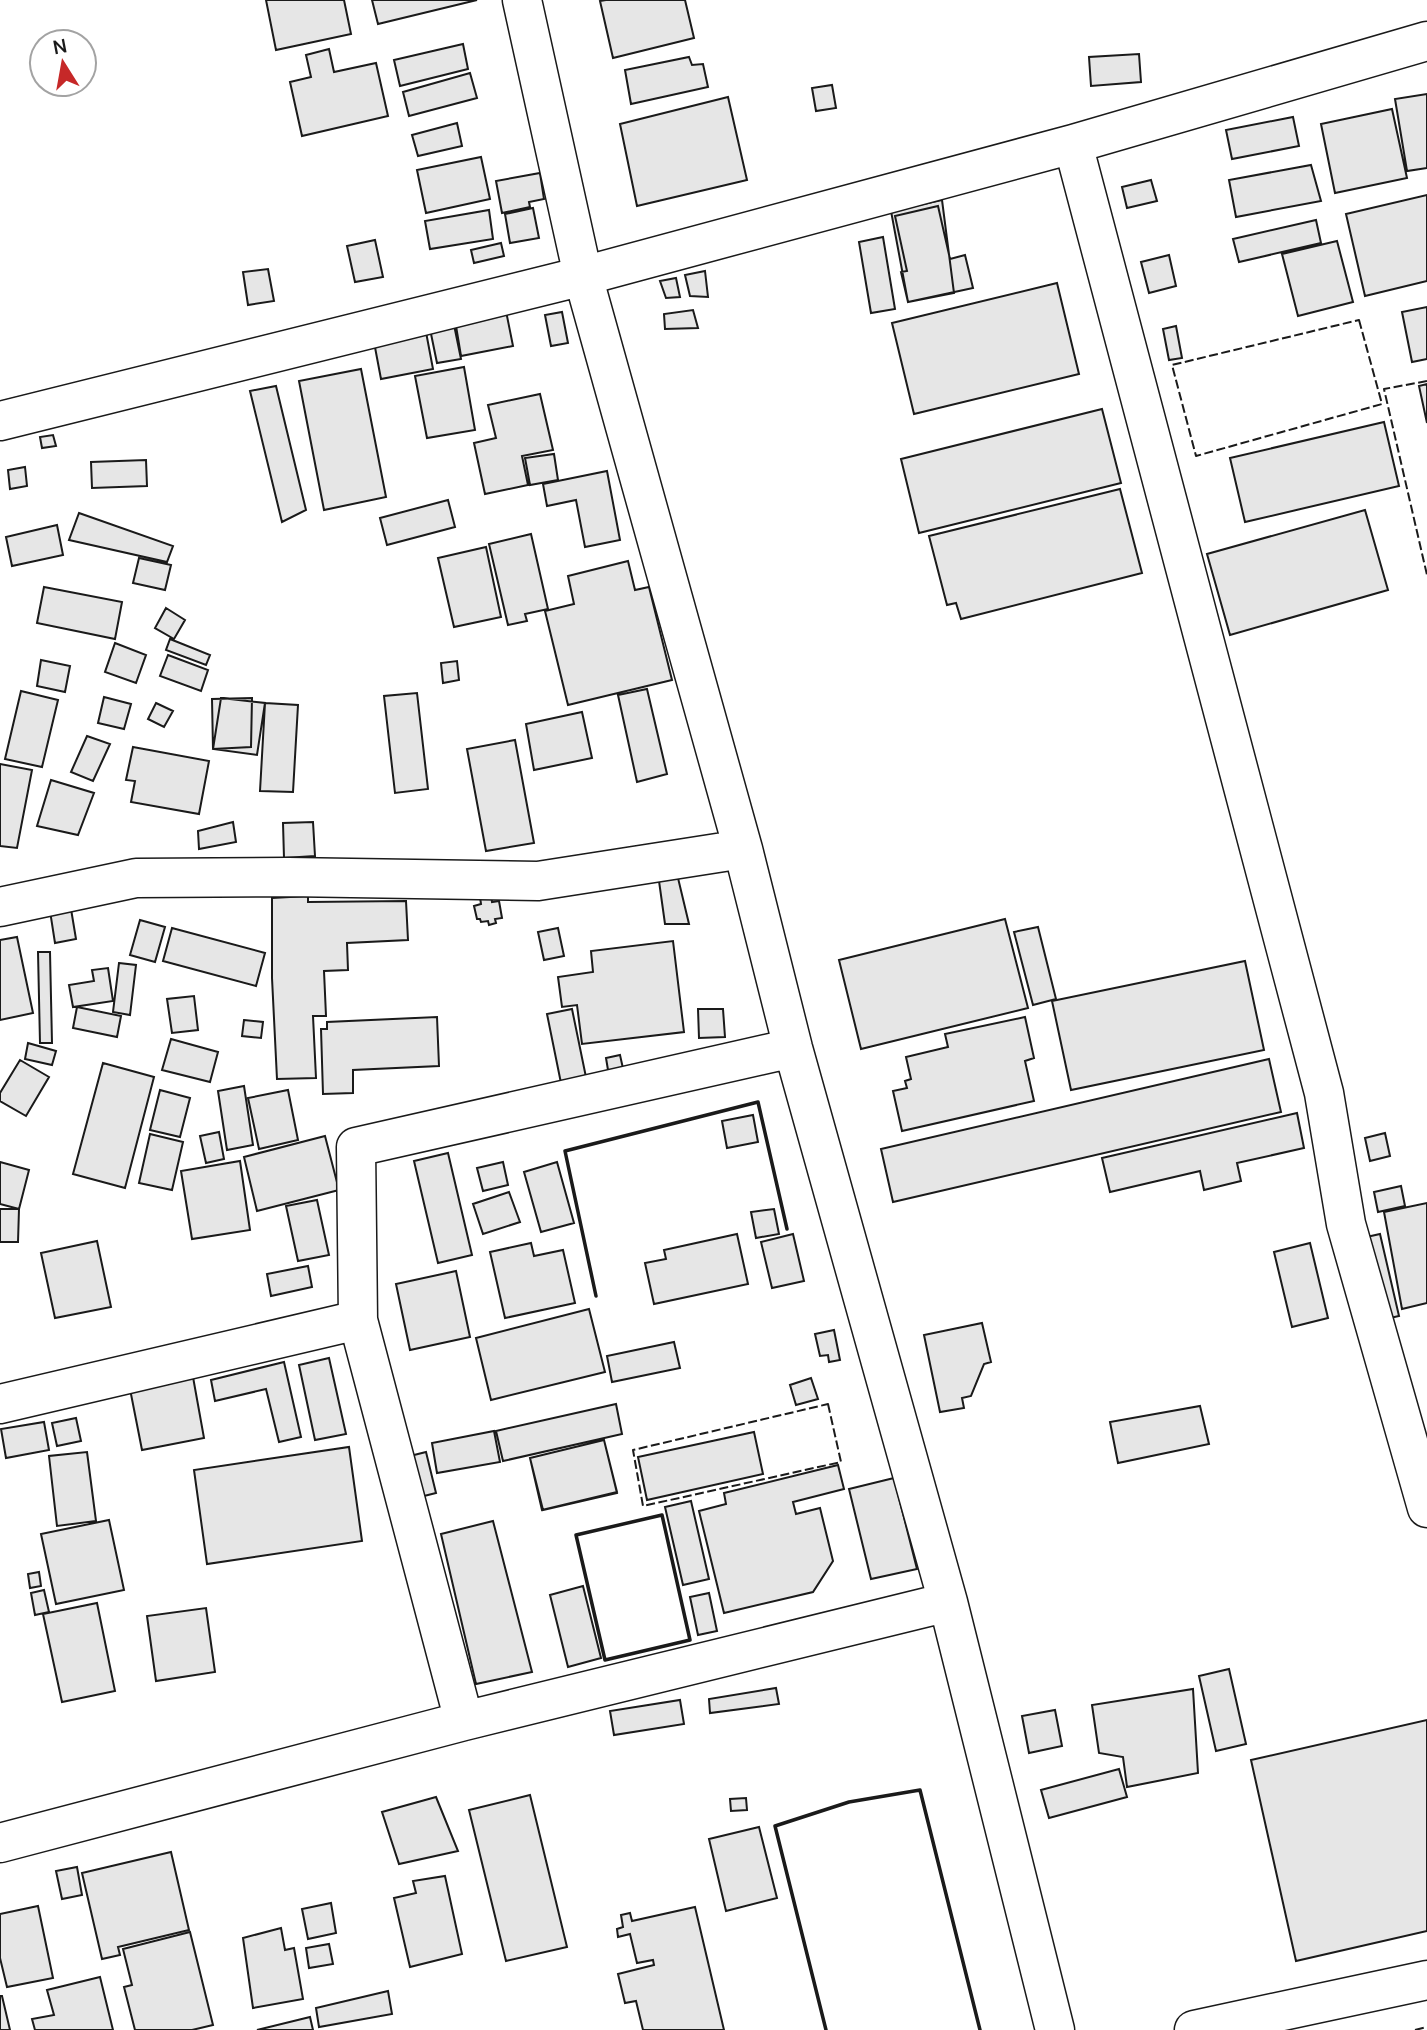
<svg xmlns="http://www.w3.org/2000/svg" width="1427" height="2030" font-family="Manrope,sans-serif">
<style>
.building{fill:#e6e6e6;stroke:#1a1a1a;stroke-width:2}
.lines{fill:none;stroke-linecap:round;stroke-linejoin:round}
.minor-casing{stroke:#1a1a1a;stroke-width:41}
.minor{stroke:#fff;stroke-width:38}
.fence{stroke:#1a1a1a;stroke-width:2;stroke-dasharray:9 3.5;stroke-linecap:butt}
.wall{stroke:#1a1a1a;stroke-width:3.5}
</style>
<rect width="100%" height="100%" fill="#fff"/>
<path class="building" d="M 266,0 L 344,0 L 351,34 L 276,50 Z
M 372,0 L 477,0 L 378,24 Z
M 606,0 L 685,0 L 694,38 L 613,58 L 600,1 Z
M 463,44 L 468,69 L 400,86 L 394,60 Z
M 329,49 L 334,72 L 376,63 L 388,116 L 302,136 L 290,82 L 311,77 L 306,55 Z
M 1139,54 L 1141,82 L 1091,86 L 1089,57 Z
M 689,57 L 692,65 L 703,64 L 708,87 L 631,104 L 625,70 Z
M 470,73 L 477,98 L 409,116 L 403,92 Z
M 832,85 L 836,108 L 816,111 L 812,88 Z
M 1427,94 L 1427,168 L 1407,171 L 1395,99 Z
M 728,97 L 747,180 L 637,206 L 620,124 Z
M 1392,109 L 1407,178 L 1335,193 L 1321,124 Z
M 1293,117 L 1299,146 L 1232,159 L 1226,130 Z
M 457,123 L 462,146 L 418,156 L 412,135 Z
M 481,157 L 490,199 L 426,213 L 417,170 Z
M 1311,165 L 1321,201 L 1236,217 L 1229,180 Z
M 540,173 L 544,199 L 529,202 L 530,207 L 502,213 L 496,181 Z
M 1151,180 L 1157,201 L 1127,208 L 1122,187 Z
M 1427,195 L 1427,281 L 1365,296 L 1346,214 Z
M 942,200 L 954,293 L 908,302 L 891,211 Z
M 938,206 L 950,259 L 965,255 L 973,288 L 908,302 L 901,272 L 907,271 L 895,216 Z
M 533,208 L 539,238 L 510,243 L 505,214 Z
M 489,210 L 493,239 L 430,249 L 425,221 Z
M 1316,220 L 1321,243 L 1239,262 L 1233,239 Z
M 883,237 L 895,309 L 871,313 L 859,242 Z
M 375,240 L 383,277 L 355,282 L 347,246 Z
M 1337,241 L 1353,302 L 1298,316 L 1282,254 Z
M 501,243 L 504,256 L 474,263 L 471,250 Z
M 1169,255 L 1176,286 L 1149,293 L 1141,262 Z
M 268,269 L 274,301 L 248,305 L 243,272 Z
M 705,271 L 708,297 L 690,296 L 685,275 Z
M 676,278 L 680,297 L 666,298 L 660,281 Z
M 1057,283 L 1079,374 L 914,414 L 892,323 Z
M 1427,307 L 1427,359 L 1412,362 L 1402,312 Z
M 693,310 L 698,328 L 665,329 L 664,314 Z
M 506,311 L 513,346 L 461,356 L 455,320 Z
M 562,312 L 568,343 L 551,346 L 545,315 Z
M 453,320 L 461,359 L 437,363 L 429,324 Z
M 1176,326 L 1182,358 L 1169,360 L 1163,329 Z
M 426,332 L 433,369 L 381,379 L 374,342 Z
M 464,367 L 475,430 L 427,438 L 415,376 Z
M 361,369 L 386,497 L 324,510 L 299,381 Z
M 1427,384 L 1427,423 L 1419,386 Z
M 276,386 L 306,510 L 282,522 L 250,391 Z
M 540,394 L 553,450 L 522,456 L 528,485 L 485,494 L 474,443 L 496,438 L 488,405 Z
M 1102,409 L 1121,483 L 919,533 L 901,459 Z
M 1384,422 L 1399,486 L 1245,522 L 1230,458 Z
M 53,435 L 56,446 L 42,448 L 40,437 Z
M 554,454 L 558,480 L 530,485 L 525,458 Z
M 146,460 L 147,486 L 92,488 L 91,462 Z
M 25,467 L 27,486 L 10,489 L 8,470 Z
M 607,471 L 620,540 L 585,547 L 576,500 L 547,506 L 543,484 Z
M 1120,489 L 1142,573 L 961,619 L 956,603 L 947,605 L 929,536 Z
M 448,500 L 455,527 L 387,545 L 380,518 Z
M 1365,510 L 1388,590 L 1230,635 L 1207,554 Z
M 79,513 L 173,546 L 167,562 L 69,540 Z
M 57,525 L 63,555 L 12,566 L 6,537 Z
M 531,534 L 548,609 L 525,614 L 527,621 L 508,625 L 489,544 Z
M 486,547 L 501,617 L 454,627 L 438,558 Z
M 139,558 L 171,565 L 165,590 L 133,583 Z
M 628,561 L 635,590 L 649,587 L 672,680 L 568,705 L 545,611 L 574,604 L 568,576 Z
M 44,587 L 122,602 L 115,639 L 37,623 Z
M 166,608 L 185,620 L 174,639 L 155,628 Z
M 170,639 L 210,655 L 206,665 L 166,650 Z
M 115,643 L 146,655 L 136,683 L 105,672 Z
M 168,655 L 208,670 L 201,691 L 160,676 Z
M 41,660 L 70,666 L 65,692 L 37,686 Z
M 457,661 L 459,680 L 443,683 L 441,663 Z
M 647,689 L 667,774 L 637,782 L 618,695 Z
M 21,691 L 58,700 L 42,767 L 5,759 Z
M 417,693 L 428,789 L 395,793 L 384,696 Z
M 104,697 L 131,704 L 124,729 L 98,723 Z
M 221,698 L 265,703 L 257,755 L 213,749 Z
M 252,698 L 251,747 L 213,749 L 212,699 Z
M 156,703 L 173,711 L 164,727 L 148,719 Z
M 265,703 L 298,705 L 293,792 L 260,791 Z
M 582,712 L 592,758 L 534,770 L 526,724 Z
M 87,736 L 110,744 L 93,781 L 71,772 Z
M 515,740 L 534,843 L 486,851 L 467,749 Z
M 133,747 L 209,761 L 199,814 L 131,802 L 135,781 L 126,780 Z
M 0,764 L 32,770 L 17,848 L 0,846 Z
M 51,780 L 94,793 L 78,835 L 37,826 Z
M 233,822 L 236,842 L 199,849 L 198,831 Z
M 313,822 L 315,856 L 284,858 L 283,823 Z
M 678,878 L 689,924 L 665,924 L 659,881 Z
M 491,895 L 492,902 L 499,901 L 502,918 L 495,919 L 496,923 L 489,925 L 488,921 L 481,922 L 480,919 L 477,919 L 474,906 L 481,904 L 480,897 Z
M 308,896 L 308,902 L 406,901 L 408,940 L 347,943 L 348,970 L 324,971 L 326,1016 L 313,1016 L 316,1078 L 277,1079 L 272,978 L 272,898 Z
M 71,909 L 76,939 L 55,943 L 50,911 Z
M 1005,919 L 1028,1008 L 861,1049 L 839,960 Z
M 140,920 L 165,927 L 155,962 L 130,955 Z
M 1038,927 L 1056,999 L 1033,1005 L 1014,932 Z
M 172,928 L 265,953 L 256,986 L 163,961 Z
M 558,928 L 564,956 L 544,960 L 538,932 Z
M 17,937 L 33,1013 L 0,1020 L 0,940 Z
M 673,941 L 684,1032 L 582,1044 L 577,1005 L 562,1007 L 558,977 L 593,972 L 591,951 Z
M 38,952 L 50,952 L 52,1043 L 40,1043 Z
M 1245,961 L 1264,1050 L 1071,1090 L 1052,1001 Z
M 119,963 L 136,965 L 130,1015 L 113,1012 Z
M 108,968 L 113,1001 L 73,1007 L 69,985 L 94,981 L 92,970 Z
M 194,996 L 198,1030 L 172,1033 L 167,999 Z
M 77,1007 L 121,1016 L 117,1037 L 73,1028 Z
M 572,1009 L 587,1082 L 562,1088 L 547,1014 Z
M 698,1009 L 723,1009 L 725,1037 L 699,1038 Z
M 437,1017 L 439,1066 L 353,1070 L 353,1093 L 323,1094 L 321,1029 L 327,1029 L 327,1022 Z
M 1025,1017 L 1034,1058 L 1025,1061 L 1034,1101 L 902,1131 L 893,1091 L 907,1088 L 905,1081 L 911,1079 L 906,1057 L 948,1047 L 945,1034 Z
M 244,1020 L 263,1022 L 261,1038 L 242,1036 Z
M 171,1039 L 218,1052 L 210,1082 L 162,1070 Z
M 28,1043 L 56,1051 L 52,1065 L 25,1059 Z
M 620,1055 L 624,1073 L 609,1076 L 606,1058 Z
M 1269,1059 L 1281,1112 L 893,1202 L 881,1149 Z
M 20,1060 L 49,1077 L 26,1116 L 0,1101 L 0,1093 Z
M 103,1063 L 154,1077 L 125,1188 L 73,1174 Z
M 244,1086 L 253,1145 L 227,1150 L 218,1091 Z
M 160,1090 L 190,1098 L 180,1137 L 150,1130 Z
M 288,1090 L 298,1140 L 259,1149 L 248,1098 Z
M 1297,1113 L 1304,1148 L 1237,1163 L 1241,1181 L 1204,1190 L 1200,1171 L 1110,1192 L 1102,1158 Z
M 753,1115 L 758,1142 L 727,1148 L 722,1121 Z
M 219,1132 L 224,1159 L 206,1163 L 200,1136 Z
M 1385,1133 L 1390,1156 L 1370,1161 L 1365,1138 Z
M 150,1134 L 183,1142 L 172,1190 L 139,1183 Z
M 325,1136 L 339,1190 L 257,1211 L 244,1157 Z
M 448,1153 L 472,1255 L 438,1263 L 414,1161 Z
M 240,1161 L 250,1230 L 192,1239 L 181,1171 Z
M 240,1161 L 250,1230 L 192,1239 L 181,1171 Z
M 0,1162 L 29,1170 L 19,1209 L 0,1204 Z
M 503,1162 L 508,1185 L 483,1191 L 477,1168 Z
M 557,1162 L 574,1223 L 541,1232 L 524,1172 Z
M 1401,1186 L 1405,1206 L 1378,1212 L 1374,1192 Z
M 509,1192 L 520,1222 L 483,1234 L 473,1204 Z
M 317,1200 L 329,1255 L 298,1261 L 286,1206 Z
M 1427,1203 L 1427,1303 L 1402,1309 L 1384,1212 Z
M 0,1209 L 19,1209 L 18,1242 L 0,1242 Z
M 774,1209 L 779,1234 L 756,1238 L 751,1212 Z
M 737,1234 L 748,1284 L 654,1304 L 645,1263 L 666,1259 L 664,1250 Z
M 793,1234 L 804,1281 L 772,1288 L 761,1242 Z
M 1380,1234 L 1399,1316 L 1381,1320 L 1362,1238 Z
M 97,1241 L 111,1307 L 55,1318 L 41,1253 Z
M 531,1243 L 534,1256 L 563,1250 L 575,1303 L 505,1318 L 490,1252 Z
M 1310,1243 L 1328,1318 L 1292,1327 L 1274,1252 Z
M 308,1266 L 312,1287 L 271,1296 L 267,1274 Z
M 456,1271 L 470,1337 L 410,1350 L 396,1284 Z
M 589,1309 L 605,1372 L 491,1400 L 476,1338 Z
M 982,1323 L 991,1362 L 984,1364 L 971,1396 L 962,1398 L 964,1408 L 940,1412 L 924,1335 Z
M 834,1330 L 840,1360 L 829,1362 L 828,1355 L 820,1356 L 815,1334 Z
M 674,1342 L 680,1368 L 612,1382 L 607,1356 Z
M 329,1358 L 346,1434 L 315,1440 L 299,1365 Z
M 284,1362 L 301,1437 L 279,1442 L 266,1389 L 215,1401 L 211,1380 Z
M 193,1377 L 204,1438 L 142,1450 L 130,1389 Z
M 811,1378 L 818,1399 L 796,1405 L 790,1385 Z
M 616,1404 L 622,1434 L 503,1461 L 496,1431 Z
M 1200,1406 L 1209,1444 L 1118,1463 L 1110,1422 Z
M 76,1418 L 81,1441 L 57,1446 L 52,1423 Z
M 44,1422 L 49,1450 L 6,1458 L 1,1429 Z
M 494,1431 L 500,1462 L 437,1473 L 432,1443 Z
M 754,1432 L 763,1474 L 647,1500 L 638,1457 Z
M 604,1440 L 617,1493 L 543,1510 L 530,1458 Z
M 604,1440 L 617,1492 L 542,1510 L 530,1458 Z
M 349,1447 L 362,1541 L 207,1564 L 194,1470 Z
M 87,1452 L 96,1521 L 57,1526 L 49,1456 Z
M 426,1452 L 436,1493 L 420,1497 L 410,1456 Z
M 838,1465 L 844,1489 L 793,1502 L 796,1514 L 820,1508 L 833,1561 L 813,1592 L 724,1613 L 699,1511 L 726,1504 L 724,1493 Z
M 894,1478 L 917,1569 L 871,1579 L 849,1489 Z
M 691,1501 L 709,1579 L 683,1585 L 665,1507 Z
M 109,1520 L 124,1590 L 56,1604 L 41,1534 Z
M 493,1521 L 532,1672 L 476,1684 L 441,1534 Z
M 39,1572 L 41,1586 L 30,1588 L 28,1574 Z
M 583,1586 L 601,1658 L 568,1667 L 550,1595 Z
M 44,1590 L 49,1612 L 35,1615 L 31,1593 Z
M 709,1593 L 717,1631 L 698,1635 L 690,1597 Z
M 97,1603 L 115,1691 L 62,1702 L 43,1614 Z
M 206,1608 L 215,1672 L 156,1681 L 147,1616 Z
M 1229,1669 L 1246,1744 L 1216,1751 L 1199,1676 Z
M 776,1688 L 779,1704 L 710,1713 L 709,1699 Z
M 1193,1689 L 1198,1773 L 1127,1787 L 1123,1757 L 1099,1753 L 1092,1705 Z
M 680,1700 L 684,1724 L 614,1735 L 610,1711 Z
M 1055,1710 L 1062,1746 L 1029,1753 L 1022,1716 Z
M 1427,1720 L 1427,1931 L 1296,1961 L 1251,1760 Z
M 1119,1769 L 1127,1797 L 1049,1818 L 1041,1790 Z
M 530,1795 L 567,1947 L 506,1961 L 469,1810 Z
M 436,1797 L 458,1851 L 399,1864 L 382,1812 Z
M 746,1798 L 747,1810 L 731,1811 L 730,1799 Z
M 759,1827 L 777,1898 L 726,1911 L 709,1839 Z
M 171,1852 L 189,1930 L 118,1947 L 120,1955 L 102,1959 L 82,1873 Z
M 77,1867 L 82,1895 L 62,1899 L 56,1871 Z
M 445,1876 L 462,1954 L 410,1967 L 394,1898 L 416,1893 L 413,1881 Z
M 331,1903 L 336,1933 L 308,1939 L 302,1909 Z
M 38,1906 L 53,1978 L 7,1987 L 0,1958 L 0,1914 Z
M 695,1907 L 724,2030 L 643,2030 L 636,2001 L 625,2003 L 618,1974 L 654,1965 L 653,1960 L 637,1963 L 630,1934 L 618,1937 L 617,1929 L 623,1927 L 621,1915 L 630,1913 L 632,1921 Z
M 281,1928 L 285,1950 L 294,1948 L 303,1999 L 253,2008 L 243,1938 Z
M 190,1932 L 213,2025 L 192,2030 L 135,2030 L 124,1987 L 132,1985 L 123,1949 Z
M 329,1944 L 333,1964 L 309,1968 L 306,1948 Z
M 100,1977 L 113,2030 L 35,2030 L 32,2019 L 54,2015 L 47,1990 Z
M 388,1991 L 392,2014 L 319,2027 L 316,2008 Z
M 0,1996 L 2,1996 L 10,2030 L 0,2030 Z
M 310,2017 L 313,2030 L 257,2030 Z"/>
<g class="lines">
<g class="minor-casing">
<path id="minor" d="M 522,0 L 583,276 L 743,849 L 793,1048 L 948,1602 L 1055,2030
M 1073,144 L 1324,1093 L 1346,1224 L 1427,1508
M 0,421 L 583,276 L 1073,144 L 1427,41
M 0,907 L 136,878 L 288,877 L 538,881 L 743,849
M 0,1404 L 358,1320
M 464,1721 L 358,1320 L 356,1147 L 793,1048
M 0,1843 L 464,1721 L 948,1602
M 1194,2030 L 1427,1980"/>
</g>
<use href="#minor" class="minor"/>
<path class="fence" d="M 1359,320 L 1382,404 L 1196,456 L 1172,365 Z
M 1427,381 L 1384,389 L 1427,575
M 828,1404 L 841,1462 L 643,1506 L 633,1450 Z
M 1415,2030 L 1427,2027"/>
<path class="wall" d="M 596,1296 L 565,1151 L 758,1102 L 787,1229
M 662,1515 L 690,1640 L 605,1660 L 576,1535 Z
M 826,2030 L 775,1826 L 849,1802 L 920,1790 L 980,2030"/>
</g>
<g transform="translate(63 63) rotate(349)"><circle r="33" fill="#ffffff" stroke="#a3a3a3" stroke-width="2"/>
<path d="M0-5L12 26L0 18L-12 26Z" fill="#c62828"/>
<text y="-10" font-size="19" font-weight="bold" text-anchor="middle" fill="#1a1a1a">N</text>
</g>
</svg>
